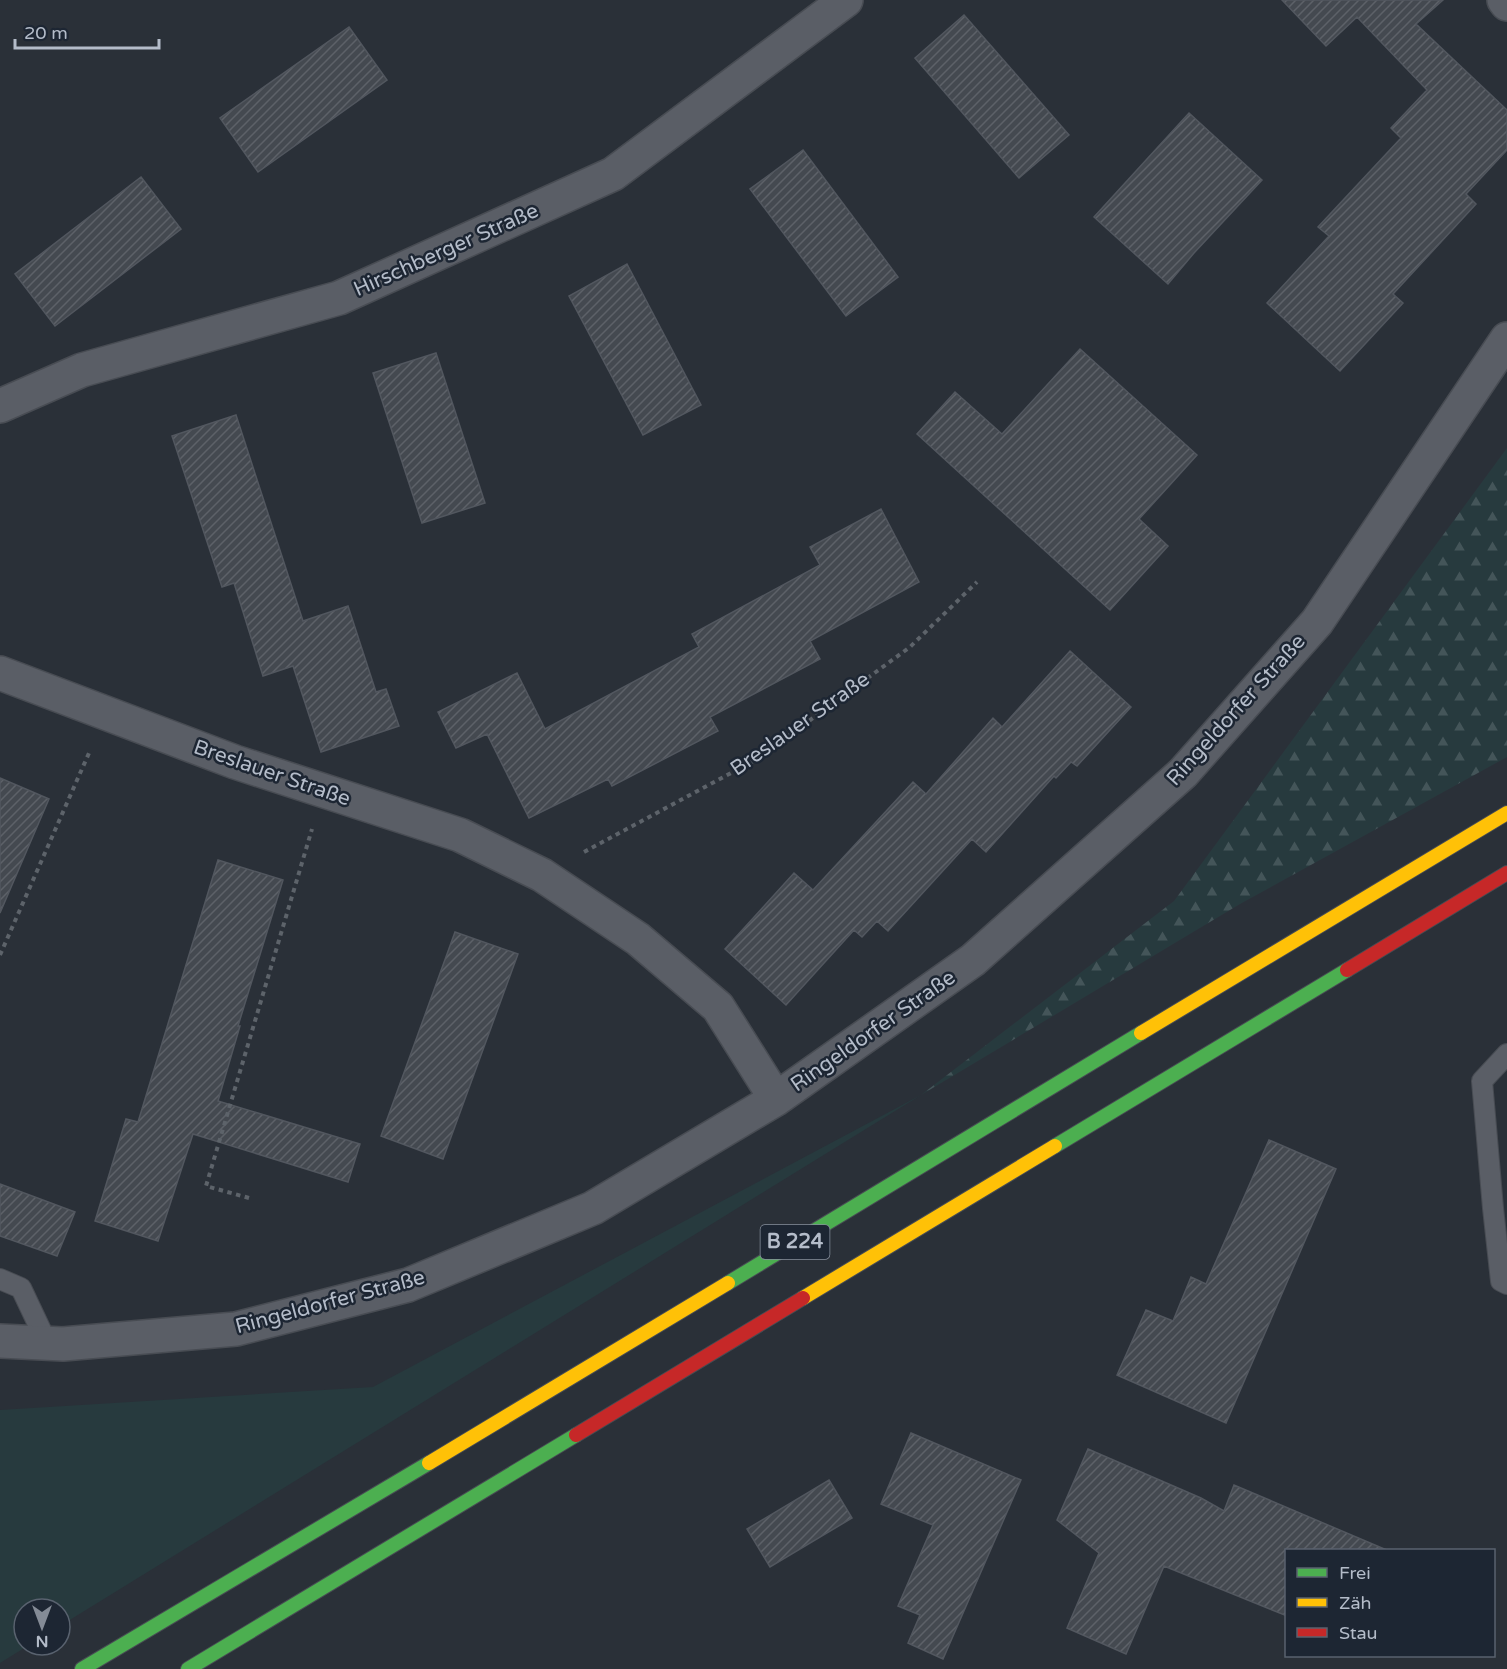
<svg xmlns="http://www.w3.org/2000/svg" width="1507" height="1669" font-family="'Varela Round',sans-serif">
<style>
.green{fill:#273a3e}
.forest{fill:url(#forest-firs)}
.building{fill:url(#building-hatch);stroke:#52575f;stroke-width:1.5}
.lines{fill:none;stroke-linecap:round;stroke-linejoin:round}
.lane-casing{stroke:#484c53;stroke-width:22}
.street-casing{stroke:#484c53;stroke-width:36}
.fast-casing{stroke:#474c53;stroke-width:16}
.slow-casing{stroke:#474c53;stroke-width:16}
.jam-casing{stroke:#474c53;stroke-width:16}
.path{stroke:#5d636a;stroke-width:4;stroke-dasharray:4.5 4.5;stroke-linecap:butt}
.lane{stroke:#5a5e66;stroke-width:20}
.street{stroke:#5a5e66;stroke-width:33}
.fast{stroke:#4caf50;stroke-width:14}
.slow{stroke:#ffc107;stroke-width:14}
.jam{stroke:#c62828;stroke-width:14}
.labels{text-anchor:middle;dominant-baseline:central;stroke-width:5;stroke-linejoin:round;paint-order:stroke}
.shield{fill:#1d2633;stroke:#878f9c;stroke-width:1.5}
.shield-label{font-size:20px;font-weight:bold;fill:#b4bcc9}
.street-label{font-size:21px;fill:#b4bcc9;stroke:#1d2633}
</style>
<defs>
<pattern id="forest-firs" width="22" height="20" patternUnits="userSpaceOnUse" patternTransform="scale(1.5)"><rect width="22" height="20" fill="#273a3e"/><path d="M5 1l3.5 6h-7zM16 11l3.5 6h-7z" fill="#445559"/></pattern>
<pattern id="building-hatch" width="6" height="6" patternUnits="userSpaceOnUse" patternTransform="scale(1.5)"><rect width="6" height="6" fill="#444950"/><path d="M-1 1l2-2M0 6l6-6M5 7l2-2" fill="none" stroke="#5d6168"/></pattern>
</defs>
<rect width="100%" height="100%" fill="#2a3038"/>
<path class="green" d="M 921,1095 L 60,1626 L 60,1609 L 24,1609 L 24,1645 L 29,1645 L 0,1663 L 0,1410 L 373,1387 Z"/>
<path class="forest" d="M 1507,448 L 1507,757 L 1240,904 L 921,1095 L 1174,901 Z"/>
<path class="building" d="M 1282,0 L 1443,0 L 1416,24 L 1507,110 L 1507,150 L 1466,194 L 1476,204 L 1393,294 L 1403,303 L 1340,371 L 1267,303 L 1329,236 L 1318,227 L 1401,138 L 1391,128 L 1427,90 L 1357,17 L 1326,46 Z
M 964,15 L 1069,135 L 1019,178 L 915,58 Z
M 349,27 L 387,80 L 258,172 L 220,118 Z
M 1189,113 L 1262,180 L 1194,253 L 1168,284 L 1094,217 Z
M 803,150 L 898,277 L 846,316 L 750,189 Z
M 141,177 L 181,229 L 55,326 L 15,274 Z
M 627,264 L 701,405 L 643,435 L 569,296 Z
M 1080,349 L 1197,455 L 1139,519 L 1168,546 L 1110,610 L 917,434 L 955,392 L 1002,434 Z
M 436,353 L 485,503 L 422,523 L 373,373 Z
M 236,415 L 303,621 L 348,606 L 376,692 L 386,689 L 399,726 L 321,752 L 293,666 L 263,676 L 234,583 L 222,587 L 172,436 Z
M 881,509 L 919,582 L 810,641 L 820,659 L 710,717 L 718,731 L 612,786 L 608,779 L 529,818 L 487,734 L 456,748 L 438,712 L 517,673 L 545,729 L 699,647 L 692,634 L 820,565 L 810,547 Z
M 1070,651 L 1131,707 L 1077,766 L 1071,762 L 1056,778 L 1054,776 L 986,852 L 972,839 L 888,931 L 877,921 L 862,937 L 854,930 L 786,1005 L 725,949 L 794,873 L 813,890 L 913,782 L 926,794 L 993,718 L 1002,727 Z
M 0,778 L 49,799 L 0,913 Z
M 218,860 L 283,880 L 238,1026 L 240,1026 L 218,1101 L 360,1144 L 348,1182 L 193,1134 L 158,1241 L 95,1221 L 126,1119 L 138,1122 Z
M 455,932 L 518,954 L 443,1159 L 381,1136 Z
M 1269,1140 L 1336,1169 L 1226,1423 L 1117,1375 L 1146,1310 L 1173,1321 L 1191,1277 L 1206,1284 Z
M 0,1184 L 75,1212 L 57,1256 L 0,1236 Z
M 911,1433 L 1021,1480 L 943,1659 L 908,1643 L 920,1615 L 898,1606 L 933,1525 L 881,1504 Z
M 1088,1449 L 1201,1498 L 1224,1511 L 1234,1485 L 1389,1551 L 1287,1551 L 1287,1616 L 1164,1566 L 1126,1654 L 1067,1628 L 1099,1553 L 1057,1520 Z
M 829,1480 L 852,1518 L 770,1567 L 747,1529 Z"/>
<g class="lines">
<g class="lane-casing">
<path id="lane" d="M 1507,1054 L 1482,1081 L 1493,1208 L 1501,1281 L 1507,1284
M 0,1279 L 21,1288 L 47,1343"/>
</g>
<g class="street-casing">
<path id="street" d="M 1504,0 L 1507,4
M 0,406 L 82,370 L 339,298 L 613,174 L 846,0
M 0,673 L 235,762 L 460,835 L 542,875 L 638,939 L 718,1007 L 776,1099
M 0,1341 L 63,1344 L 236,1329 L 408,1285 L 593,1208 L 776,1099 L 973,960 L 1183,773 L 1317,622 L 1507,339"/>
</g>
<g class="fast-casing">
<path id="fast" d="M 1055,1146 L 1347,970
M 728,1283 L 1141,1033
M 82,1669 L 429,1463
M 188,1669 L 576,1435"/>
</g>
<g class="slow-casing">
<path id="slow" d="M 1141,1033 L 1507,813
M 803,1298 L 1055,1146
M 429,1463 L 728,1283"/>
</g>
<g class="jam-casing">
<path id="jam" d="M 1347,970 L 1507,873
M 576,1435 L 803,1298"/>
</g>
<path class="path" d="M 584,852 L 757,759 L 910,647 L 977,582
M 0,955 L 89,753
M 249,1198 L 206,1186 L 312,829"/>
<use href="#lane" class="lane"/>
<use href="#street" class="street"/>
<use href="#fast" class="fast"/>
<use href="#slow" class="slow"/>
<use href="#jam" class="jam"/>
</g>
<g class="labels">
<rect class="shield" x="760.5" y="1225" width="69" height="34" rx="4.5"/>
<g class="shield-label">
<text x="795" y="1242">B 224</text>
</g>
<g class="street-label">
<text transform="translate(446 250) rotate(-24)">Hirschberger Straße</text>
<text transform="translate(1236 710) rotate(-48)">Ringeldorfer Straße</text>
<text transform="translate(800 724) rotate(-35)">Breslauer Straße</text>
<text transform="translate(272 773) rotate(19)">Breslauer Straße</text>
<text transform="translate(873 1031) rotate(-35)">Ringeldorfer Straße</text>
<text transform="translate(330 1302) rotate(-15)">Ringeldorfer Straße</text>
</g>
</g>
<rect x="1285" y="1549" width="210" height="108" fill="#1d2633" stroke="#59626f" stroke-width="1.5"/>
<rect x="1297" y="1568" width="30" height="9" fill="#4caf50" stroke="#59626f" stroke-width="1.5"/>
<text x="1339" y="1579" font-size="18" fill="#b4bcc9">Frei</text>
<rect x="1297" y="1598" width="30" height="9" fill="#ffc107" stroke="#59626f" stroke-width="1.5"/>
<text x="1339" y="1609" font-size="18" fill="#b4bcc9">Zäh</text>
<rect x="1297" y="1628" width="30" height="9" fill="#c62828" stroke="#59626f" stroke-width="1.5"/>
<text x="1339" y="1639" font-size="18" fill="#b4bcc9">Stau</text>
<g transform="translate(42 1627) rotate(180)"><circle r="28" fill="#1d2633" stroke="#59626f" stroke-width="1.5"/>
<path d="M0-4.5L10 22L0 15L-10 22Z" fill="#848b96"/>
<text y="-9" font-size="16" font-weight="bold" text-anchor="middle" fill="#b4bcc9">N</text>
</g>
<path d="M15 39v9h144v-9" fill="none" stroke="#b4bcc9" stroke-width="3"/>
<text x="24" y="39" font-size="18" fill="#b4bcc9" stroke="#1d2633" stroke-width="4.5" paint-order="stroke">20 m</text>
</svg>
